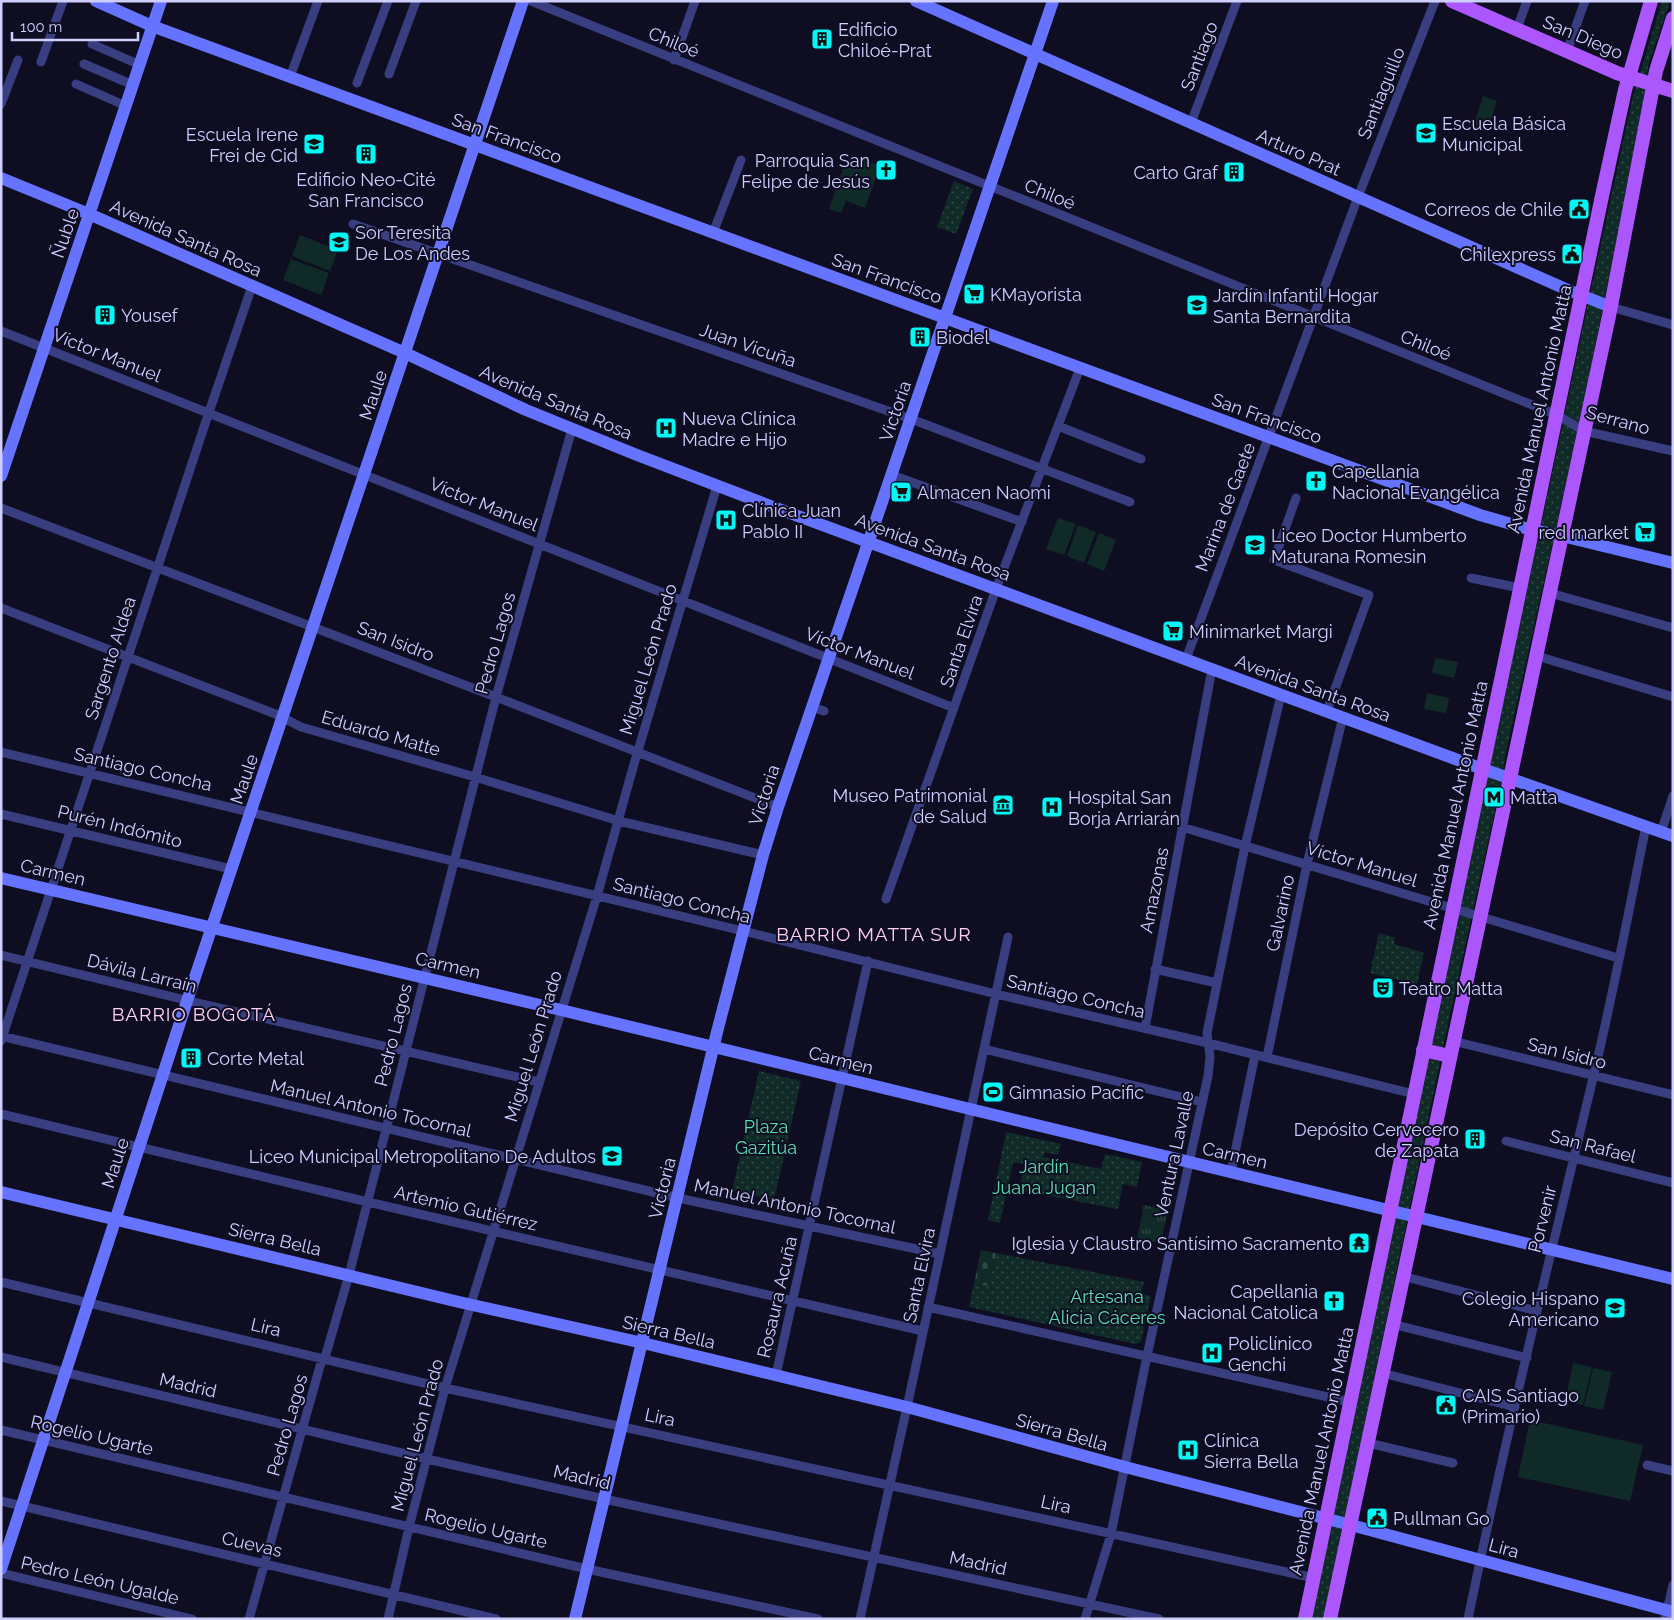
<svg xmlns="http://www.w3.org/2000/svg" width="1674" height="1620" font-family="Raleway,sans-serif">
<style>
.grass{fill:url(#grass-tufts)}
.cemetery{fill:url(#cemetery-stones)}
.park{fill:url(#park-dots)}
.garden{fill:#102b27}
.lines{fill:none;stroke-linecap:round;stroke-linejoin:round}
.street{stroke:#383e80;stroke-width:9}
.secondary{stroke:#6673fe;stroke-width:12}
.primary{stroke:#ac56fe;stroke-width:14}
.labels{text-anchor:middle;dominant-baseline:central;stroke-width:4;stroke-linejoin:round;paint-order:stroke}
.poi-label{font-size:18px;fill:#ceceff;stroke:#0f0d22;text-anchor:start}
.street-label{font-size:18px;fill:#ceceff;stroke:#0f0d22}
.park-label{font-size:18px;fill:#5bdeaf;stroke:#0f0d22}
.neighbourhood-label{font-size:19px;letter-spacing:1px;fill:#ffd0f3;stroke:#0f0d22}
</style>
<defs>
<pattern id="grass-tufts" width="24" height="20" patternUnits="userSpaceOnUse" patternTransform="scale(1.25)"><rect width="24" height="20" fill="#102b27"/><path d="M3 7l-1-3M5 7V3M7 7l1-3M15 17l-1-3M17 17v-4M19 17l1-3" fill="none" stroke="#324947"/></pattern>
<pattern id="cemetery-stones" width="16" height="16" patternUnits="userSpaceOnUse" patternTransform="scale(1.25)"><rect width="16" height="16" fill="#102b27"/><path d="M2 7V4a2 2 0 0 1 4 0v3zM10 15v-3a2 2 0 0 1 4 0v3z" fill="#324947"/></pattern>
<pattern id="park-dots" width="8" height="8" patternUnits="userSpaceOnUse" patternTransform="scale(1.25)"><rect width="8" height="8" fill="#102b27"/><path d="M2 2h.1M6 6h.1" fill="none" stroke="#324947" stroke-width="1.8" stroke-linecap="round"/></pattern>
</defs>
<rect width="100%" height="100%" fill="#0f0d22"/>
<path class="grass" d="M 1144,1205 L 1168,1210 L 1161,1243 L 1137,1239 Z"/>
<path class="cemetery" d="M 981,1250 L 996,1253 L 989,1287 L 974,1284 Z"/>
<path class="park" d="M 1662,1 L 1670,1 L 1648,66 L 1645,101 L 1583,406 L 1506,752 L 1501,783 L 1445,1038 L 1324,1619 L 1311,1619 L 1491,750 L 1543,517 L 1587,308 L 1633,96 Z
M 954,181 L 973,189 L 956,234 L 937,227 Z
M 1379,933 L 1395,938 L 1394,944 L 1424,953 L 1417,985 L 1370,973 Z
M 759,1071 L 801,1081 L 774,1200 L 732,1191 Z
M 1006,1132 L 1061,1144 L 1058,1155 L 1045,1152 L 1043,1157 L 1101,1169 L 1105,1154 L 1142,1162 L 1137,1187 L 1123,1184 L 1118,1209 L 1019,1190 L 1024,1164 L 1013,1162 L 1000,1223 L 988,1220 Z
M 996,1253 L 1144,1282 L 1141,1294 L 1151,1296 L 1141,1341 L 1136,1344 L 969,1307 L 974,1284 L 989,1286 Z"/>
<path class="garden" d="M 1483,96 L 1497,101 L 1487,132 L 1473,127 Z
M 848,154 L 880,166 L 865,208 L 846,201 L 841,213 L 829,209 Z
M 300,235 L 338,250 L 330,271 L 292,256 Z
M 291,259 L 329,273 L 321,295 L 283,280 Z
M 1058,518 L 1076,524 L 1064,555 L 1046,549 Z
M 1078,525 L 1096,532 L 1084,563 L 1067,556 Z
M 1099,533 L 1116,540 L 1104,571 L 1087,564 Z
M 1435,658 L 1458,662 L 1454,678 L 1432,673 Z
M 1427,693 L 1449,698 L 1446,713 L 1424,709 Z
M 1573,1363 L 1592,1367 L 1583,1405 L 1565,1401 Z
M 1593,1368 L 1612,1372 L 1603,1410 L 1584,1406 Z
M 1530,1420 L 1643,1445 L 1630,1501 L 1518,1477 Z"/>
<g class="lines">
<path class="street" d="M 531,1 L 1557,415 L 1584,431 L 1673,451
M 1517,29 L 1527,1
M 92,44 L 140,65
M 1567,51 L 1585,1
M 674,60 L 695,1
M 41,62 L 63,1
M 84,64 L 133,85
M 389,74 L 416,1
M 290,77 L 318,1
M 357,83 L 388,1
M 76,84 L 126,106
M 1,104 L 18,60
M 1191,123 L 1237,1
M 353,224 L 911,419 L 1130,502
M 713,233 L 741,160
M 1611,307 L 1673,325
M 1,331 L 954,708
M 1058,426 L 1141,459
M 892,475 L 1022,522
M 1296,498 L 1274,560 L 1369,595 L 1327,711
M 1,508 L 496,697 L 778,807
M 1471,578 L 1520,588
M 1550,593 L 1673,628
M 1,608 L 278,715 L 301,727 L 475,777 L 619,821 L 763,855
M 1537,656 L 1673,697
M 1186,659 L 1358,197 L 1435,1
M 812,707 L 824,711
M 1,752 L 743,931 L 996,994 L 1208,1043 L 1414,1094
M 1,814 L 231,869
M 1182,827 L 1618,958
M 1661,832 L 1673,796
M 886,899 L 996,589 L 1080,368
M 1,955 L 198,1003 L 539,1082
M 1155,969 L 1217,983
M 1145,1028 L 1212,669
M 1,1036 L 678,1198 L 940,1254
M 1,1041 L 207,418 L 252,286
M 1453,1041 L 1673,1095
M 984,1049 L 1202,1102
M 1267,1057 L 1307,864 L 1343,717
M 1,1114 L 368,1202 L 923,1331
M 1506,1141 L 1673,1183
M 1231,1172 L 1255,1055
M 1402,1276 L 1537,1311
M 1,1282 L 445,1388 L 1314,1578
M 928,1307 L 1350,1402
M 1392,1324 L 1527,1358
M 1,1357 L 427,1459 L 604,1499 L 1159,1619
M 1382,1373 L 1515,1407
M 776,1375 L 868,961
M 1,1430 L 587,1569 L 818,1619
M 1368,1443 L 1453,1463
M 1647,1465 L 1673,1471
M 1,1501 L 496,1619
M 1,1573 L 192,1619
M 249,1619 L 320,1366 L 326,1354 L 349,1275 L 496,697 L 572,429
M 388,1619 L 409,1527 L 445,1388 L 597,896 L 634,764 L 717,486
M 860,1619 L 907,1407 L 1008,937
M 1085,1619 L 1111,1534 L 1147,1356 L 1208,1076 L 1210,1057 L 1207,1033 L 1245,846 L 1281,695
M 1468,1619 C 1505,1438 1550,1258 1593,1078 C 1613,995 1629,910 1646,826
M 1665,1619 L 1673,1585"/>
<path class="secondary" d="M 96,1 L 152,26 L 1480,515 L 1532,530 L 1562,536 L 1673,563
M 916,1 L 1568,290 L 1611,307
M 1,178 L 89,214 L 405,353 L 526,410 L 637,455 L 768,505 L 1466,763 L 1673,836
M 1,476 L 161,1
M 1,878 L 561,1010 L 1673,1279
M 1,1192 L 459,1302 L 643,1343 L 907,1407 L 1125,1467 L 1351,1525 L 1673,1612
M 1,1569 L 187,1001 L 523,1
M 575,1619 L 717,1032 L 763,855 L 778,807 L 1053,1"/>
<path class="primary" d="M 1452,1 L 1617,73 L 1673,91
M 1423,1050 L 1450,1056
M 1305,1619 L 1602,196 L 1625,90 L 1651,1
M 1330,1619 L 1609,316 L 1656,71 L 1673,18"/>
</g>
<defs>
<g id="building-square" transform="scale(1.125)"><rect x="-9" y="-9" width="18" height="18" rx="4" fill="#01f8f5" stroke="#0f0d22"/><path d="M-4-6H4V6H1V3H-1V6H-4ZM-2.5-4.3h1.7v1.8h-1.7ZM.8-4.3h1.7v1.8H.8ZM-2.5-1h1.7V.8h-1.7ZM.8-1h1.7V.8H.8Z" fill="#111"/></g>
<g id="school-square" transform="scale(1.125)"><rect x="-9" y="-9" width="18" height="18" rx="4" fill="#01f8f5" stroke="#0f0d22"/><path d="M0-5L7-2L0 1L-7-2ZM-4 1L0 2.5L4 1V4Q0 6-4 4Z" fill="#111"/></g>
<g id="church-square" transform="scale(1.125)"><rect x="-9" y="-9" width="18" height="18" rx="4" fill="#01f8f5" stroke="#0f0d22"/><path d="M-1.2-6h2.4v3.5h3.3v2.4h-3.3V6h-2.4V-.1h-3.3v-2.4h3.3Z" fill="#111"/></g>
<g id="civic-square" transform="scale(1.125)"><rect x="-9" y="-9" width="18" height="18" rx="4" fill="#01f8f5" stroke="#0f0d22"/><path d="M-.6-6.5H3V-4.5H.6V-3L4-1V1h2V6H-6V1h2V-1L-.6-3ZM-1.2 2.5V6h2.4V2.5Z" fill="#111"/></g>
<g id="supermarket-square" transform="scale(1.125)"><rect x="-9" y="-9" width="18" height="18" rx="4" fill="#01f8f5" stroke="#0f0d22"/><path d="M-6-5.5h2.5l.6 2H6L4.5 2H-2.5L-4.4-4H-6ZM-1.5 3.2a1.3 1.3 0 1 0 .1 0ZM3 3.2a1.3 1.3 0 1 0 .1 0Z" fill="#111"/></g>
<g id="hospital-square" transform="scale(1.125)"><rect x="-9" y="-9" width="18" height="18" rx="4" fill="#01f8f5" stroke="#0f0d22"/><path d="M-5-5h3v3.5h4V-5h3V5h-3V1.5h-4V5h-3Z" fill="#111"/></g>
<g id="metro-square" transform="scale(1.125)"><rect x="-9" y="-9" width="18" height="18" rx="4" fill="#01f8f5" stroke="#0f0d22"/><path d="M-5.5 5V-5H-3L0 0L3-5H5.5V5H3V-.5L0 4L-3-.5V5Z" fill="#111"/></g>
<g id="museum-square" transform="scale(1.125)"><rect x="-9" y="-9" width="18" height="18" rx="4" fill="#01f8f5" stroke="#0f0d22"/><path d="M0-6L6-3V-2H-6V-3ZM-5-1h2V3h-2ZM-1-1h2V3h-2ZM3-1h2V3H3ZM-6 4H6V6H-6Z" fill="#111"/></g>
<g id="theatre-square" transform="scale(1.125)"><rect x="-9" y="-9" width="18" height="18" rx="4" fill="#01f8f5" stroke="#0f0d22"/><path d="M-5-5.5Q0-4 5-5.5V0Q5 5 0 6Q-5 5-5 0ZM-3.3-2.5H-1v1.5H-3.3ZM1-2.5H3.3v1.5H1ZM-2.8 1Q0 5.5 2.8 1Z" fill="#111"/></g>
<g id="stadium-square" transform="scale(1.125)"><rect x="-9" y="-9" width="18" height="18" rx="4" fill="#01f8f5" stroke="#0f0d22"/><path d="M0-5a6.5 5 0 1 0 0 10a6.5 5 0 1 0 0-10ZM-3.5-1.8h7v3.6h-7Z" fill="#111"/></g>
<g id="temple-square" transform="scale(1.125)"><rect x="-9" y="-9" width="18" height="18" rx="4" fill="#01f8f5" stroke="#0f0d22"/><path d="M0-6L5-2H3V0L6.5 2.5H4V6H1.5V3h-3V6H-4V2.5H-6.5L-3 0V-2H-5Z" fill="#111"/></g>
</defs>
<g fill-rule="evenodd">
<use href="#building-square" x="822" y="39"/>
<use href="#school-square" x="1426" y="133"/>
<use href="#school-square" x="314" y="144"/>
<use href="#building-square" x="366" y="154"/>
<use href="#church-square" x="886" y="170"/>
<use href="#building-square" x="1234" y="172"/>
<use href="#civic-square" x="1579" y="209"/>
<use href="#school-square" x="339" y="242"/>
<use href="#civic-square" x="1572" y="254"/>
<use href="#supermarket-square" x="974" y="294"/>
<use href="#school-square" x="1197" y="305"/>
<use href="#building-square" x="105" y="315"/>
<use href="#building-square" x="920" y="337"/>
<use href="#hospital-square" x="666" y="428"/>
<use href="#church-square" x="1316" y="481"/>
<use href="#supermarket-square" x="901" y="492"/>
<use href="#hospital-square" x="726" y="520"/>
<use href="#supermarket-square" x="1645" y="532"/>
<use href="#school-square" x="1255" y="545"/>
<use href="#supermarket-square" x="1173" y="631"/>
<use href="#metro-square" x="1494" y="797"/>
<use href="#museum-square" x="1003" y="805"/>
<use href="#hospital-square" x="1052" y="807"/>
<use href="#theatre-square" x="1383" y="988"/>
<use href="#building-square" x="191" y="1058"/>
<use href="#stadium-square" x="993" y="1092"/>
<use href="#building-square" x="1475" y="1139"/>
<use href="#school-square" x="612" y="1156"/>
<use href="#temple-square" x="1359" y="1243"/>
<use href="#church-square" x="1334" y="1301"/>
<use href="#school-square" x="1615" y="1308"/>
<use href="#hospital-square" x="1212" y="1353"/>
<use href="#civic-square" x="1446" y="1405"/>
<use href="#hospital-square" x="1188" y="1450"/>
<use href="#civic-square" x="1377" y="1518"/>
</g>
<g class="labels">
<g class="poi-label">
<text x="838" y="29">Edificio<tspan x="838" dy="21">Chiloé-Prat</tspan></text>
<text x="1442" y="123">Escuela Básica<tspan x="1442" dy="21">Municipal</tspan></text>
<text x="298" y="134" text-anchor="end">Escuela Irene<tspan x="298" dy="21">Frei de Cid</tspan></text>
<text x="870" y="160" text-anchor="end">Parroquia San<tspan x="870" dy="21">Felipe de Jesús</tspan></text>
<text x="1218" y="172" text-anchor="end">Carto Graf</text>
<text x="366" y="179" text-anchor="middle">Edificio Neo-Cité<tspan x="366" dy="21">San Francisco</tspan></text>
<text x="1563" y="209" text-anchor="end">Correos de Chile</text>
<text x="355" y="232">Sor Teresita<tspan x="355" dy="21">De Los Andes</tspan></text>
<text x="1556" y="254" text-anchor="end">Chilexpress</text>
<text x="990" y="294">KMayorista</text>
<text x="1213" y="295">Jardín Infantil Hogar<tspan x="1213" dy="21">Santa Bernardita</tspan></text>
<text x="121" y="315">Yousef</text>
<text x="936" y="337">Biodel</text>
<text x="682" y="418">Nueva Clínica<tspan x="682" dy="21">Madre e Hijo</tspan></text>
<text x="1332" y="471">Capellanía<tspan x="1332" dy="21">Nacional Evangélica</tspan></text>
<text x="917" y="492">Almacen Naomi</text>
<text x="742" y="510">Clínica Juan<tspan x="742" dy="21">Pablo II</tspan></text>
<text x="1629" y="532" text-anchor="end">red market</text>
<text x="1271" y="535">Liceo Doctor Humberto<tspan x="1271" dy="21">Maturana Romesin</tspan></text>
<text x="1189" y="631">Minimarket Margi</text>
<text x="987" y="795" text-anchor="end">Museo Patrimonial<tspan x="987" dy="21">de Salud</tspan></text>
<text x="1068" y="797">Hospital San<tspan x="1068" dy="21">Borja Arriarán</tspan></text>
<text x="1510" y="797">Matta</text>
<text x="1399" y="988">Teatro Matta</text>
<text x="207" y="1058">Corte Metal</text>
<text x="1009" y="1092">Gimnasio Pacific</text>
<text x="1459" y="1129" text-anchor="end">Depósito Cervecero<tspan x="1459" dy="21">de Zapata</tspan></text>
<text x="596" y="1156" text-anchor="end">Liceo Municipal Metropolitano De Adultos</text>
<text x="1343" y="1243" text-anchor="end">Iglesia y Claustro Santísimo Sacramento</text>
<text x="1318" y="1291" text-anchor="end">Capellania<tspan x="1318" dy="21">Nacional Catolica</tspan></text>
<text x="1599" y="1298" text-anchor="end">Colegio Hispano<tspan x="1599" dy="21">Americano</tspan></text>
<text x="1228" y="1343">Policlínico<tspan x="1228" dy="21">Genchi</tspan></text>
<text x="1462" y="1395">CAIS Santiago<tspan x="1462" dy="21">(Primario)</tspan></text>
<text x="1204" y="1440">Clínica<tspan x="1204" dy="21">Sierra Bella</tspan></text>
<text x="1393" y="1518">Pullman Go</text>
</g>
<g class="street-label">
<text transform="translate(1583 37) rotate(23)">San Diego</text>
<text transform="translate(674 42) rotate(22)">Chiloé</text>
<text transform="translate(1199 56) rotate(-69)">Santiago</text>
<text transform="translate(1381 93) rotate(-68)">Santiaguillo</text>
<text transform="translate(507 138) rotate(20)">San Francisco</text>
<text transform="translate(1299 152) rotate(24)">Arturo Prat</text>
<text transform="translate(1050 194) rotate(22)">Chiloé</text>
<text transform="translate(65 233) rotate(-71)">Ñuble</text>
<text transform="translate(186 238) rotate(24)">Avenida Santa Rosa</text>
<text transform="translate(887 278) rotate(20)">San Francisco</text>
<text transform="translate(748 345) rotate(19)">Juan Vicuña</text>
<text transform="translate(1426 345) rotate(22)">Chiloé</text>
<text transform="translate(107 355) rotate(22)">Víctor Manuel</text>
<text transform="translate(373 395) rotate(-71)">Maule</text>
<text transform="translate(556 402) rotate(23)">Avenida Santa Rosa</text>
<text transform="translate(1539 409) rotate(-78)">Avenida Manuel Antonio Matta</text>
<text transform="translate(895 411) rotate(-71)">Victoria</text>
<text transform="translate(1267 418) rotate(20)">San Francisco</text>
<text transform="translate(1618 420) rotate(15)">Serrano</text>
<text transform="translate(484 504) rotate(22)">Víctor Manuel</text>
<text transform="translate(1225 507) rotate(-69)">Marina de Gaete</text>
<text transform="translate(933 547) rotate(20)">Avenida Santa Rosa</text>
<text transform="translate(396 641) rotate(21)">San Isidro</text>
<text transform="translate(961 641) rotate(-71)">Santa Elvira</text>
<text transform="translate(495 643) rotate(-74)">Pedro Lagos</text>
<text transform="translate(860 653) rotate(21)">Víctor Manuel</text>
<text transform="translate(110 658) rotate(-72)">Sargento Aldea</text>
<text transform="translate(648 659) rotate(-73)">Miguel León Prado</text>
<text transform="translate(1313 688) rotate(20)">Avenida Santa Rosa</text>
<text transform="translate(381 733) rotate(16)">Eduardo Matte</text>
<text transform="translate(143 769) rotate(13)">Santiago Concha</text>
<text transform="translate(244 779) rotate(-71)">Maule</text>
<text transform="translate(764 795) rotate(-72)">Victoria</text>
<text transform="translate(1455 805) rotate(-78)">Avenida Manuel Antonio Matta</text>
<text transform="translate(120 826) rotate(14)">Purén Indómito</text>
<text transform="translate(1362 864) rotate(17)">Víctor Manuel</text>
<text transform="translate(53 872) rotate(13)">Carmen</text>
<text transform="translate(1154 890) rotate(-79)">Amazonas</text>
<text transform="translate(682 900) rotate(14)">Santiago Concha</text>
<text transform="translate(1280 913) rotate(-78)">Galvarino</text>
<text transform="translate(448 965) rotate(13)">Carmen</text>
<text transform="translate(142 973) rotate(14)">Dávila Larraín</text>
<text transform="translate(1076 996) rotate(13)">Santiago Concha</text>
<text transform="translate(393 1035) rotate(-76)">Pedro Lagos</text>
<text transform="translate(533 1046) rotate(-73)">Miguel León Prado</text>
<text transform="translate(1567 1053) rotate(14)">San Isidro</text>
<text transform="translate(841 1060) rotate(14)">Carmen</text>
<text transform="translate(371 1108) rotate(13)">Manuel Antonio Tocornal</text>
<text transform="translate(1593 1146) rotate(14)">San Rafael</text>
<text transform="translate(1174 1154) rotate(-78)">Ventura Lavalle</text>
<text transform="translate(1235 1155) rotate(13)">Carmen</text>
<text transform="translate(115 1163) rotate(-72)">Maule</text>
<text transform="translate(662 1188) rotate(-76)">Victoria</text>
<text transform="translate(795 1206) rotate(12)">Manuel Antonio Tocornal</text>
<text transform="translate(466 1208) rotate(13)">Artemio Gutiérrez</text>
<text transform="translate(1542 1219) rotate(-76)">Porvenir</text>
<text transform="translate(275 1239) rotate(13)">Sierra Bella</text>
<text transform="translate(919 1275) rotate(-78)">Santa Elvira</text>
<text transform="translate(777 1297) rotate(-77)">Rosaura Acuña</text>
<text transform="translate(266 1327) rotate(13)">Lira</text>
<text transform="translate(669 1332) rotate(13)">Sierra Bella</text>
<text transform="translate(188 1385) rotate(13)">Madrid</text>
<text transform="translate(660 1417) rotate(12)">Lira</text>
<text transform="translate(287 1425) rotate(-74)">Pedro Lagos</text>
<text transform="translate(1062 1432) rotate(16)">Sierra Bella</text>
<text transform="translate(92 1435) rotate(13)">Rogelio Ugarte</text>
<text transform="translate(417 1435) rotate(-75)">Miguel León Prado</text>
<text transform="translate(1321 1451) rotate(-78)">Avenida Manuel Antonio Matta</text>
<text transform="translate(582 1477) rotate(13)">Madrid</text>
<text transform="translate(1056 1504) rotate(12)">Lira</text>
<text transform="translate(486 1528) rotate(13)">Rogelio Ugarte</text>
<text transform="translate(252 1544) rotate(13)">Cuevas</text>
<text transform="translate(1504 1548) rotate(15)">Lira</text>
<text transform="translate(978 1563) rotate(12)">Madrid</text>
<text transform="translate(100 1580) rotate(13)">Pedro León Ugalde</text>
</g>
<g class="park-label">
<text x="766" y="1126">Plaza<tspan x="766" dy="21">Gazitúa</tspan></text>
<text x="1044" y="1166">Jardín<tspan x="1044" dy="21">Juana Jugan</tspan></text>
<text x="1107" y="1296">Artesana<tspan x="1107" dy="21">Alicia Cáceres</tspan></text>
</g>
<g class="neighbourhood-label">
<text x="874" y="934">BARRIO MATTA SUR</text>
<text x="194" y="1014">BARRIO BOGOTÁ</text>
</g>
</g>
<rect width="1674" height="1620" fill="none" stroke="#ceceff" stroke-width="5"/>
<path d="M12 32v8h126v-8" fill="none" stroke="#ceceff" stroke-width="2.5"/>
<text x="20" y="32" font-size="15" fill="#ceceff" stroke="#0f0d22" stroke-width="4" paint-order="stroke">100 m</text>
</svg>
